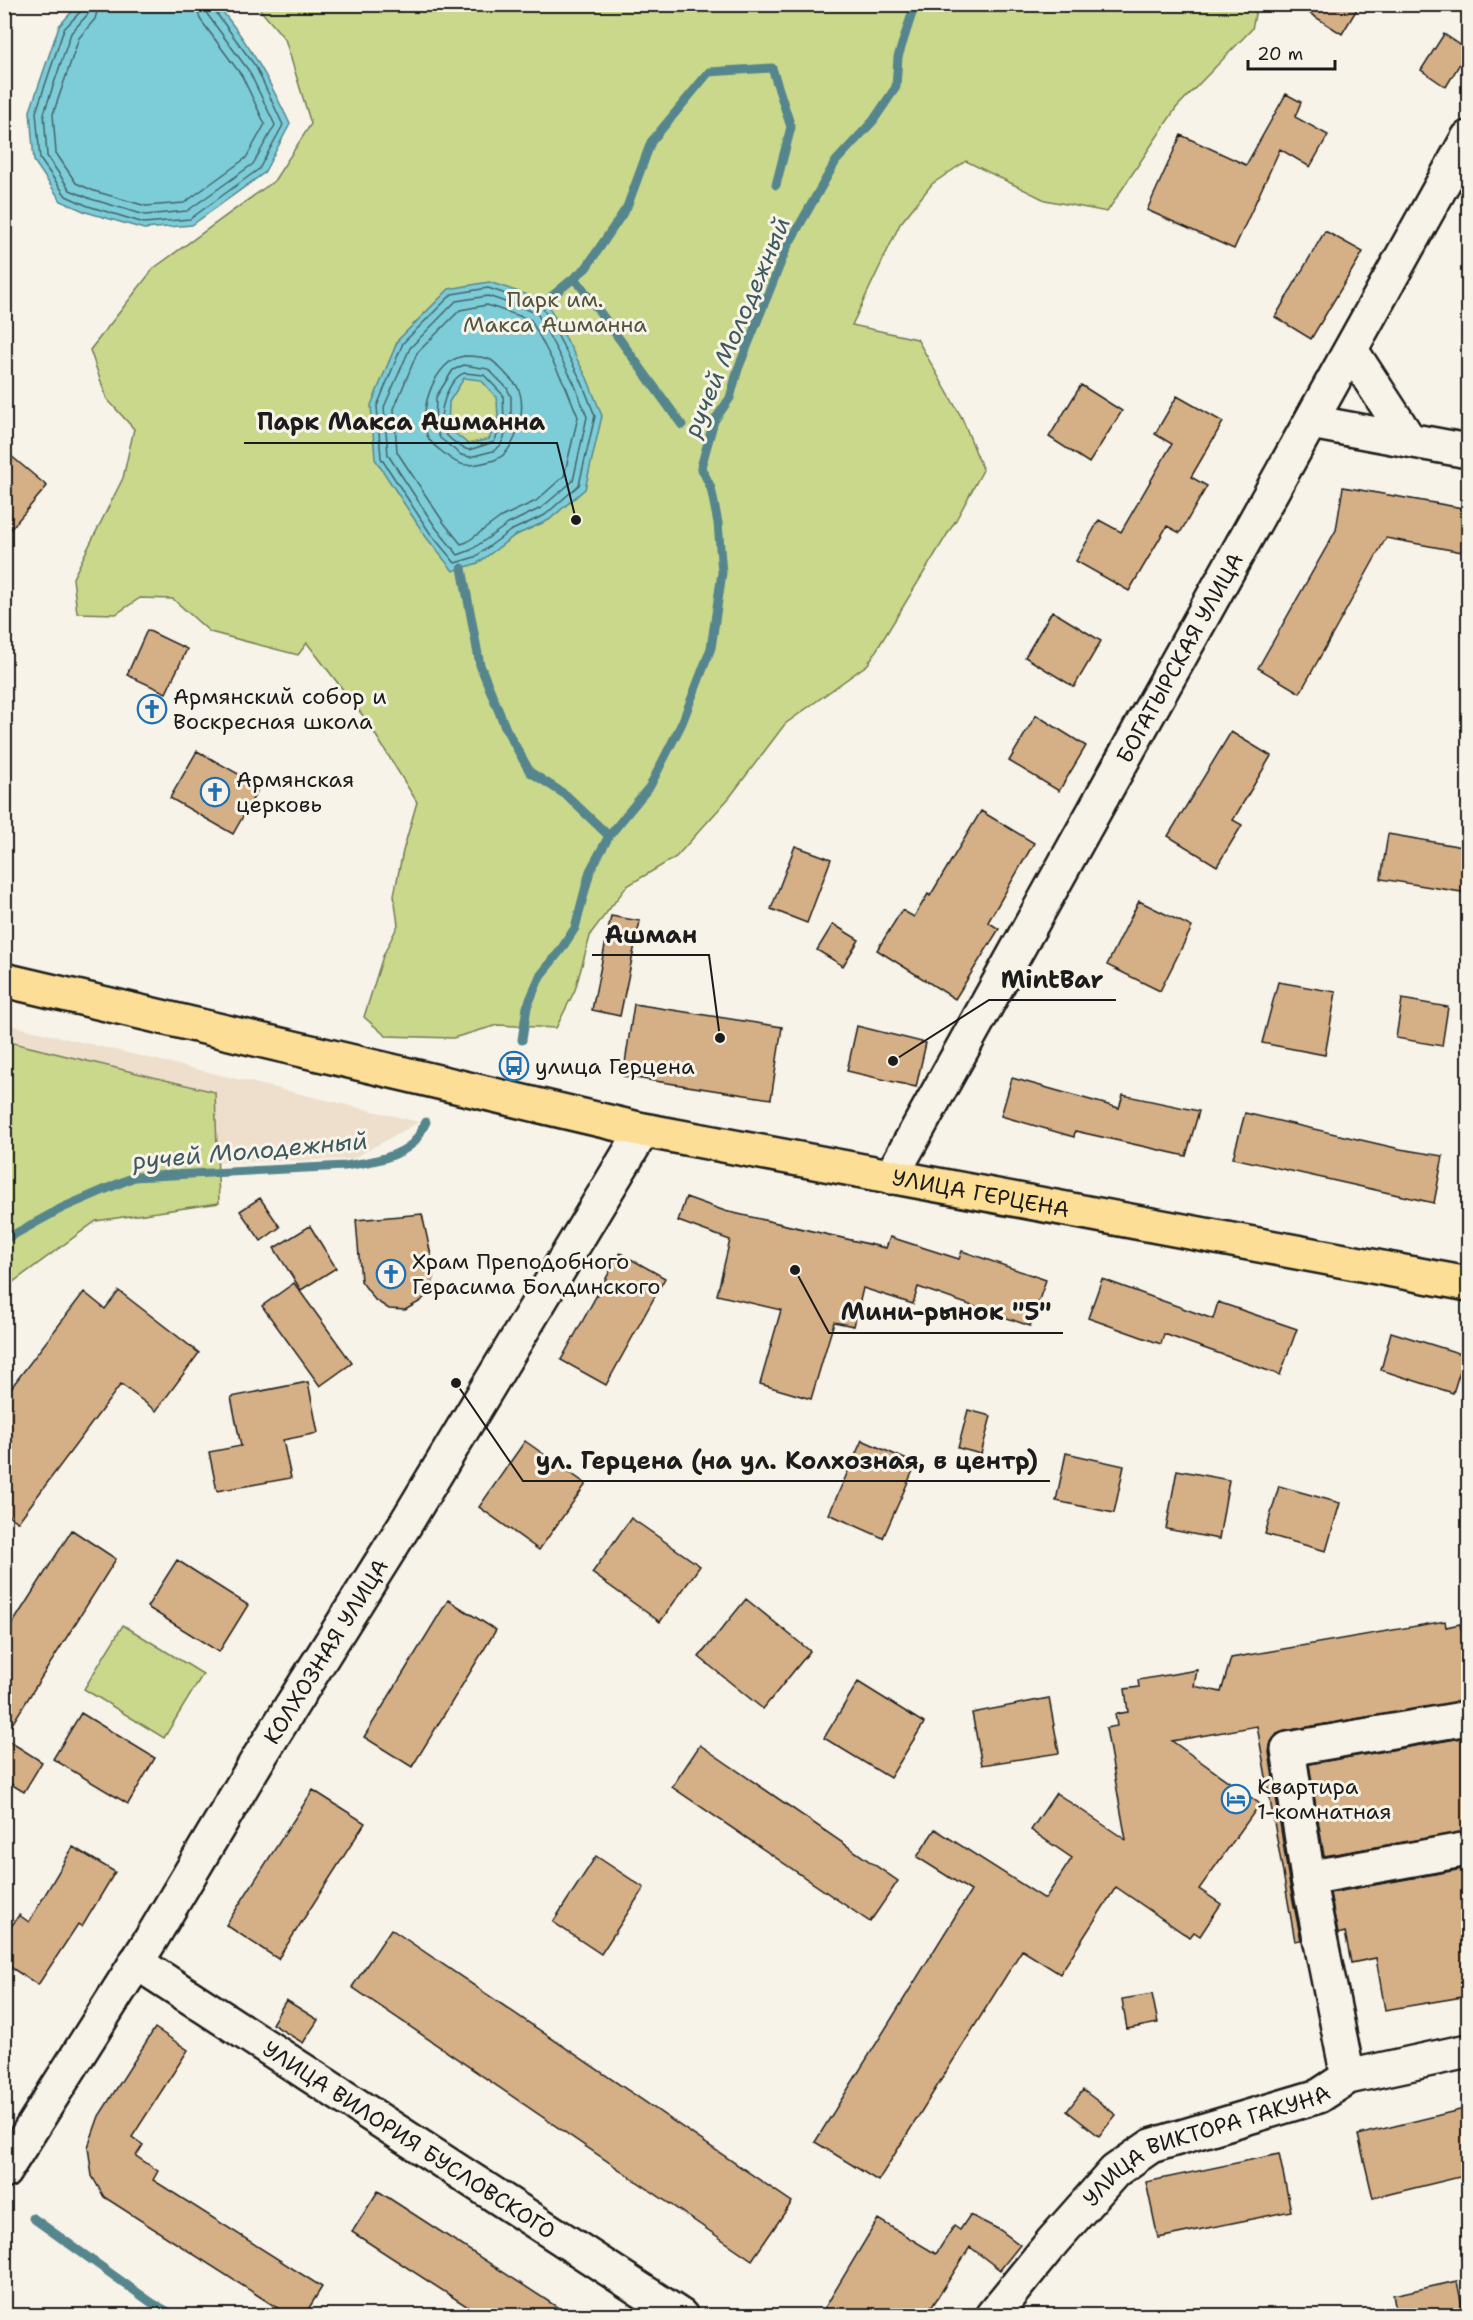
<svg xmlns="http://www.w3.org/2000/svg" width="1473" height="2320" font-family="'Shantell Sans',sans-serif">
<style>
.built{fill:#eddfcb}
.green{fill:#cad88c;stroke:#737a54;stroke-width:1.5}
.water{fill:#7dcdd9;stroke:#56868d;stroke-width:1.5;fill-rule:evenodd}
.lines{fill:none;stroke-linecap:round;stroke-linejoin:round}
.shore{stroke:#436368;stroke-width:1.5}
.stream{stroke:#56868d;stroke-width:9}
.building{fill:#d5af86;stroke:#1c1c1c;stroke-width:1.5}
.minor-casing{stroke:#1c1c1c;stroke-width:38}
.major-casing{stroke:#1c1c1c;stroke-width:38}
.minor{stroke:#f7f3e8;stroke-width:33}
.major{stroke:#fcde96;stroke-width:33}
.labels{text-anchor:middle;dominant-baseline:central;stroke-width:6;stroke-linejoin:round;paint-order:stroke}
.park-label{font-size:22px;fill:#50543e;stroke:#f7f3e8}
.street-label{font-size:22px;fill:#1c1c1c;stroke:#f7f3e8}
.poi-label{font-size:22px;fill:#1c1c1c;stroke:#f7f3e8;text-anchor:start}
.water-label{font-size:24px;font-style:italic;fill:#3e5a5e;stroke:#f7f3e8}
.leader{fill:none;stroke:#1c1c1c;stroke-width:2}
.callout-dot{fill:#1c1c1c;stroke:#f7f3e8;stroke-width:2}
.callout-label{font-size:24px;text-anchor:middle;font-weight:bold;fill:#1c1c1c;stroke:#f7f3e8;stroke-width:6;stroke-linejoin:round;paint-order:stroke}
</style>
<rect width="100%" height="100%" fill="#f7f3e8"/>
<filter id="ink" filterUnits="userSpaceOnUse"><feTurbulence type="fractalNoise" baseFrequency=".0167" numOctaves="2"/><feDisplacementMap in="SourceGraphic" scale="12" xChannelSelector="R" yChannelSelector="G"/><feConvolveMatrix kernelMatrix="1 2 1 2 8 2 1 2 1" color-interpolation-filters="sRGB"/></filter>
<g filter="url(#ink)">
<path class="built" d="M 5,1024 L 419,1122 L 352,1159 L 127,1165 L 5,1219 Z"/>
<path class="green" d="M 256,5 L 1257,5 L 1252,29 L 1176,108 L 1107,212 L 1045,200 L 966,161 L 932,184 L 900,224 L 852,325 L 917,339 L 962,418 L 983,470 L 956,520 L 868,664 L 785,724 L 729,798 L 676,857 L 627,886 L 591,933 L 575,990 L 556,1028 L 498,1025 L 453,1038 L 386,1036 L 364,1017 L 383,956 L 398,925 L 394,895 L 403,851 L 417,802 L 367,721 L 307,643 L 298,655 L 210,632 L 173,599 L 140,598 L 116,614 L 77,613 L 73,578 L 123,478 L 134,429 L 107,399 L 90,350 L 154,268 L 274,181 L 311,124 L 285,39 Z
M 5,1041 L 215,1092 L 219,1203 L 96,1221 L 5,1288 Z
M 123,1625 L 203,1674 L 164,1738 L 84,1689 Z"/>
<path class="water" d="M 79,4 L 217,5 C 250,44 268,78 290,124 L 264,173 L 192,225 L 144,229 L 86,212 L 61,201 L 34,161 L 30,111 L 59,26 Z
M 489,282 L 546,301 L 587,378 L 602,416 L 585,489 L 549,520 L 514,536 L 478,563 L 453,571 L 426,537 L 375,459 L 371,405 L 398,340 L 449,289 ZM 464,378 L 481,380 L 497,398 L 498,420 L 489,439 L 468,444 L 448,427 L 449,402 Z"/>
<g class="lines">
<path class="shore" d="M 83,4 L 82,10 L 64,29 L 36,112 L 40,159 L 66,196 L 88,206 L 144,223 L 190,219 L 259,169 L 283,125 L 256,67 L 214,10 L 213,4
M 90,4 L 88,14 L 71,33 L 44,113 L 47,156 L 70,190 L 91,199 L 145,215 L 187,211 L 253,164 L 275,125 L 249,71 L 207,14 L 205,4
M 99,4 L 95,19 L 79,38 L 53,114 L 56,153 L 76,183 L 94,191 L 146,206 L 184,203 L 246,158 L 265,124 L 242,76 L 200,19 L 196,4
M 488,288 L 542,306 L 581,380 L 595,416 L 579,485 L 545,515 L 510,531 L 475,557 L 455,563 L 430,533 L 381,458 L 377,406 L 403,343 L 452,294 Z
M 488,296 L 537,313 L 574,383 L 587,417 L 573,481 L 541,508 L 508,524 L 471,550 L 458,555 L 436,528 L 388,455 L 384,407 L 410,348 L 456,301 Z
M 487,305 L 531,320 L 566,387 L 578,417 L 564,476 L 536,501 L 501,517 L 467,542 L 461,544 L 444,523 L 397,452 L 394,409 L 417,353 L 460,310 Z
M 464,356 C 472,356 483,356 491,360 C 496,363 500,368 504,372 C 508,377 513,381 517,386 C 527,404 519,436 507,451 C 501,459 492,461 483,463 C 467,467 459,466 446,455 C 439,449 430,444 427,435 C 418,410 435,360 464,356 Z
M 464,365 L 488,369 L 507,388 L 511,397 L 511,422 L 500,446 L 493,451 L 470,457 L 461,455 L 440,438 L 435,427 L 436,397 L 453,370 Z
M 465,373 L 484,375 L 503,395 L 504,421 L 494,442 L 469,450 C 461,448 446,437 443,430 C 436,415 449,376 465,373 Z"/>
<path class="stream" d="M 575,278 L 682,425
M 546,301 L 586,268 L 627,207 L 651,142 L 709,72 L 772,68 L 791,127 L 776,185
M 462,568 L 480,665 L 506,729 L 530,772 L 566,795 L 609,836
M 522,1040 L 527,1007 L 540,976 L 560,951 L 575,928 L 590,871 L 609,836 L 650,786 L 682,723 L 711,648 L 722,573 L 718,523 L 711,488 L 701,467 L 714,421 L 730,398 L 738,369 L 787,247 L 836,161 L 873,121 L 896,87 L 898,57 L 915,4
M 4,1240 L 62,1208 L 134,1177 L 345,1166 C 367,1162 396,1159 413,1143 C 418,1138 422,1129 426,1122
M 33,2218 L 152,2303 L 176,2316"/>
</g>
<path class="building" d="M 1295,4 L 1360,4 L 1342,34 Z
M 1444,34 L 1468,50 L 1446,87 L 1421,70 Z
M 1286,94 L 1301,102 L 1295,117 L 1328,135 L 1310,167 L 1280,149 L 1234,249 L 1147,210 L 1181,135 L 1246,165 Z
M 1325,231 L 1363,252 L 1311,339 L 1275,317 Z
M 1081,385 L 1122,411 L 1089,463 L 1049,437 Z
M 1177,396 L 1223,422 L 1191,477 L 1207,486 L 1180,533 L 1167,526 L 1129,591 L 1076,561 L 1099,520 L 1121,532 L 1172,444 L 1155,434 Z
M 4,450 L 47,486 L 4,537 Z
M 1343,487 L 1468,509 L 1468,553 L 1386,538 L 1300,693 L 1258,668 L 1336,530 Z
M 1052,611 L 1101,641 L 1074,687 L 1025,657 Z
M 147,630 L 187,649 L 166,693 L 127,675 Z
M 1036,715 L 1086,746 L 1059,791 L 1009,761 Z
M 1231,732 L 1271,756 L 1233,820 L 1242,825 L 1217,866 L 1168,836 Z
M 197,751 L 260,786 L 233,834 L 170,798 Z
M 981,811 L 1034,843 L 988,922 L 999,929 L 955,999 L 877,950 L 902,910 L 914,917 L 928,894 L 930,896 Z
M 1388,834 L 1468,848 L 1468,893 L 1381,879 Z
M 795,846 L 831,859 L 807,923 L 771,909 Z
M 1139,901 L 1192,927 L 1160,991 L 1107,965 Z
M 611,916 L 640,921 L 620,1016 L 592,1010 Z
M 833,924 L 859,940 L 843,966 L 817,950 Z
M 1278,982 L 1336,992 L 1325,1055 L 1262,1043 Z
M 1402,999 L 1448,1007 L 1442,1046 L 1396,1038 Z
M 634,1004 L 782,1027 L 771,1099 L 623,1076 Z
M 857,1026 L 926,1043 L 916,1087 L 847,1071 Z
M 1012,1078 L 1119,1108 L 1123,1095 L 1199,1111 L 1186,1156 L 1075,1131 L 1074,1137 L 1001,1116 Z
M 1245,1113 L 1400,1149 L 1443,1156 L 1434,1203 L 1233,1158 Z
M 686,1197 L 725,1211 L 886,1248 L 890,1237 L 959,1259 L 962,1251 L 1046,1280 L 1030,1326 L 918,1287 L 913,1304 L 863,1288 L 854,1326 L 834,1322 L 811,1399 L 760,1384 L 781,1310 L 717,1295 L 730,1240 L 678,1221 Z
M 260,1198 L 280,1227 L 261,1241 L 240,1211 Z
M 422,1214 L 434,1269 L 432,1289 L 421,1301 L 405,1310 L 389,1309 L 375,1300 L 361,1281 L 356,1220 Z
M 310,1226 L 336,1268 L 301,1290 L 274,1248 Z
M 620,1253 L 665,1278 L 606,1385 L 561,1360 Z
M 1102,1279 L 1213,1319 L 1218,1302 L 1297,1329 L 1280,1375 L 1164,1334 L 1161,1344 L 1088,1318 Z
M 294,1283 L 352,1363 L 320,1386 L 262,1306 Z
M 119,1291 L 199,1353 L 156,1411 L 121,1384 L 18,1522 L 4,1512 L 4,1397 L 84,1292 L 105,1309 Z
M 1391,1332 L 1465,1355 L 1453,1393 L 1381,1370 Z
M 308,1382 L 318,1433 L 283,1440 L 291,1478 L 217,1491 L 209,1452 L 241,1446 L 231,1397 Z
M 968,1410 L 991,1416 L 981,1454 L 958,1448 Z
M 862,1440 L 916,1464 L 883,1538 L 829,1514 Z
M 525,1441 L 586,1484 L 539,1550 L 479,1507 Z
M 1066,1453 L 1124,1466 L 1114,1513 L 1056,1501 Z
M 1177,1470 L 1229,1480 L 1219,1539 L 1166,1529 Z
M 1279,1486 L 1340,1503 L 1326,1551 L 1265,1534 Z
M 631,1518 L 700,1566 L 660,1622 L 592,1573 Z
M 72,1530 L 116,1559 L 4,1737 L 4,1637 Z
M 177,1560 L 248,1605 L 219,1652 L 147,1607 Z
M 746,1599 L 810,1651 L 763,1709 L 699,1657 Z
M 448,1600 L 496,1630 L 412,1767 L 364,1737 Z
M 1445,1621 L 1446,1627 L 1460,1624 L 1461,1629 L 1468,1628 L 1468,1700 L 1285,1731 L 1277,1734 L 1271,1742 L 1269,1752 L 1289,1881 L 1301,1940 L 1295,1941 L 1257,1726 L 1172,1741 L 1260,1804 L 1199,1889 L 1221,1904 L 1200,1936 L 1194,1932 L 1190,1937 L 1183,1933 L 1116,1887 L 1060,1974 L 1022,1950 L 878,2181 L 815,2142 L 971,1891 L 917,1857 L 935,1829 L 1045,1899 L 1072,1858 L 1031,1830 L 1056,1793 L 1126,1840 L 1106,1728 L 1117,1726 L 1115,1714 L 1128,1712 L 1125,1689 L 1139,1687 L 1138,1680 L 1197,1670 L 1194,1686 L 1221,1692 L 1231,1658 Z
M 858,1682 L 924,1723 L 890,1778 L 824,1738 Z
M 1049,1698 L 1059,1753 L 982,1765 L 972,1713 Z
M 81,1713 L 155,1758 L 128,1804 L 53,1759 Z
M 1468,1737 L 1468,1831 L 1324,1856 L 1309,1764 Z
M 4,1738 L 42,1762 L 24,1792 L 4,1780 Z
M 700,1745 L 898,1881 L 870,1922 L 672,1787 Z
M 313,1790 L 365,1823 L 278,1959 L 226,1925 Z
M 73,1847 L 115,1872 L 82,1927 L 78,1924 L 38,1985 L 4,1963 L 4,1937 L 19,1915 L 29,1922 Z
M 596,1856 L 644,1888 L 601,1954 L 553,1922 Z
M 1468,1868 L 1468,1996 L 1385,2010 L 1376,1958 L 1351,1963 L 1345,1932 L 1338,1934 L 1330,1893 Z
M 391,1929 L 792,2202 L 752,2260 L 352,1987 Z
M 1152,1994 L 1158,2023 L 1127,2029 L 1122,1999 Z
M 286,2000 L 318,2020 L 303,2043 L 272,2024 Z
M 155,2028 L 188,2050 L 132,2137 L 143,2145 L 136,2156 L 158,2171 L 153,2180 L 322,2287 L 304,2316 L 290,2316 L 104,2197 L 92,2176 L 88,2147 L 99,2116 Z
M 1083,2090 L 1116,2115 L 1099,2136 L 1067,2111 Z
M 1468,2108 L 1468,2175 L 1373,2198 L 1358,2135 Z
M 1279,2154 L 1291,2211 L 1158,2238 L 1146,2182 Z
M 378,2191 L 571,2316 L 482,2316 L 352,2232 Z
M 970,2215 L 1000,2230 L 1020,2245 L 1000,2270 L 970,2247 L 926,2316 L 820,2316 L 878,2219 L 936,2254 L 954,2226 L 960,2230 Z
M 1457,2281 L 1464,2316 L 1397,2316 L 1393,2295 Z"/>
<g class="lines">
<g class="minor-casing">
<g id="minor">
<path d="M 1351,350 L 1408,438"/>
<path d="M 1311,422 L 1468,451"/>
<path id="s1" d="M 891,1177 L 1468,138"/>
<path d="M 1308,1878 L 1468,1849"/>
<path id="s2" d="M 136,1962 L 681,2316"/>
<path d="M 1348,2077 L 1308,1878 L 1288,1749 L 1468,1718"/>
<path id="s3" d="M 4,2172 L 153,1936 L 260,1756 L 406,1523 L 643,1130"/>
<path id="s4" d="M 992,2316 L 1053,2241 L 1115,2171 L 1151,2146 L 1319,2096 L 1348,2077 L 1468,2051"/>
</g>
</g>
<g class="major-casing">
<g id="major">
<path id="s5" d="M 4,980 L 643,1130 L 1468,1284"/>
</g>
</g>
<use href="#minor" class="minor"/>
<use href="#major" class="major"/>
</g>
</g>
<defs>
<g id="church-ring" transform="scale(1.5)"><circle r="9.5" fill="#f7f3e8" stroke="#1f6fb2" stroke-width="1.5"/><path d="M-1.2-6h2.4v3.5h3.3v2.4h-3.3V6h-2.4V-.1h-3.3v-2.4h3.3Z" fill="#1f6fb2"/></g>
<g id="bus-ring" transform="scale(1.5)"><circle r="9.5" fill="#f7f3e8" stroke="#1f6fb2" stroke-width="1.5"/><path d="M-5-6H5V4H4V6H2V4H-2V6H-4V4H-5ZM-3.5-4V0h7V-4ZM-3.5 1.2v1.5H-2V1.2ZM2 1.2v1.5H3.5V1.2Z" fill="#1f6fb2"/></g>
<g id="hotel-ring" transform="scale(1.5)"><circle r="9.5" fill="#f7f3e8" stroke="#1f6fb2" stroke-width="1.5"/><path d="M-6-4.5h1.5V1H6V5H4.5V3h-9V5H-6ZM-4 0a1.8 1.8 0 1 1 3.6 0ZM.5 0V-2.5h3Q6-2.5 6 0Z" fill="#1f6fb2"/></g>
</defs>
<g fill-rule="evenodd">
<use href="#church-ring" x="152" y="709"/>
<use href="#church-ring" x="215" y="792"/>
<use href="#bus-ring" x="514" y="1066"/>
<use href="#church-ring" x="391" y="1274"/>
<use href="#hotel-ring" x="1236" y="1799"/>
</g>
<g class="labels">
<g class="park-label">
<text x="555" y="299">Парк им.<tspan x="555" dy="25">Макса Ашманна</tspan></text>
</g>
<g class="street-label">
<text stroke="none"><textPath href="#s1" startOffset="594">БОГАТЫРСКАЯ УЛИЦА</textPath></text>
<text stroke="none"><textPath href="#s5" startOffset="1000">УЛИЦА ГЕРЦЕНА</textPath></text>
<text stroke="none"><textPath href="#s3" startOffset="612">КОЛХОЗНАЯ УЛИЦА</textPath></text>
<text stroke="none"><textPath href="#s2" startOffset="326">УЛИЦА ВИЛОРИЯ БУСЛОВСКОГО</textPath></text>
<text stroke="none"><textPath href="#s4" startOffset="284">УЛИЦА ВИКТОРА ГАКУНА</textPath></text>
</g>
<g class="poi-label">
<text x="173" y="696">Армянский собор и<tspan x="173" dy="25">Воскресная школа</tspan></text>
<text x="236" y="779">Армянская<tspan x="236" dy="25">церковь</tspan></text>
<text x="535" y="1066">улица Герцена</text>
<text x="412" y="1261">Храм Преподобного<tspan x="412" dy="25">Герасима Болдинского</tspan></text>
<text x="1257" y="1786">Квартира<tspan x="1257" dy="25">1-комнатная</tspan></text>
</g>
<g class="water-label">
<text transform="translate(737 327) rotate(-67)">ручей Молодежный</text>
<text transform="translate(250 1151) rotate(-5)">ручей Молодежный</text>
</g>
</g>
<path class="leader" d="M576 520L557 443H244M720 1038L709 955H592M893 1061L989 1000H1116M795 1270L829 1333H1063M456 1383L523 1481H1050"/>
<g class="callout-dot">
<circle cx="576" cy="520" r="6"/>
<circle cx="720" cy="1038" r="6"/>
<circle cx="893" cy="1061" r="6"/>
<circle cx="795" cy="1270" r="6"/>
<circle cx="456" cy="1383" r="6"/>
</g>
<g class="callout-label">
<text x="401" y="430">Парк Макса Ашманна</text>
<text x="651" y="943">Ашман</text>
<text x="1052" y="988">MintBar</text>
<text x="946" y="1320">Мини-рынок "5"</text>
<text x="787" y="1469">ул. Герцена (на ул. Колхозная, в центр)</text>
</g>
<rect width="1473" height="2320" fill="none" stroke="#f7f3e8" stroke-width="24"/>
<rect x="12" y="12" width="1449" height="2296" fill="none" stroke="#1c1c1c" stroke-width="2" filter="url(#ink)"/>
<path d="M1248 60v9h87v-9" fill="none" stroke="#1c1c1c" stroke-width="3"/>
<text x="1257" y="60" font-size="18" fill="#1c1c1c" stroke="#f7f3e8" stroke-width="4.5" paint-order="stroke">20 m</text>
</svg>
